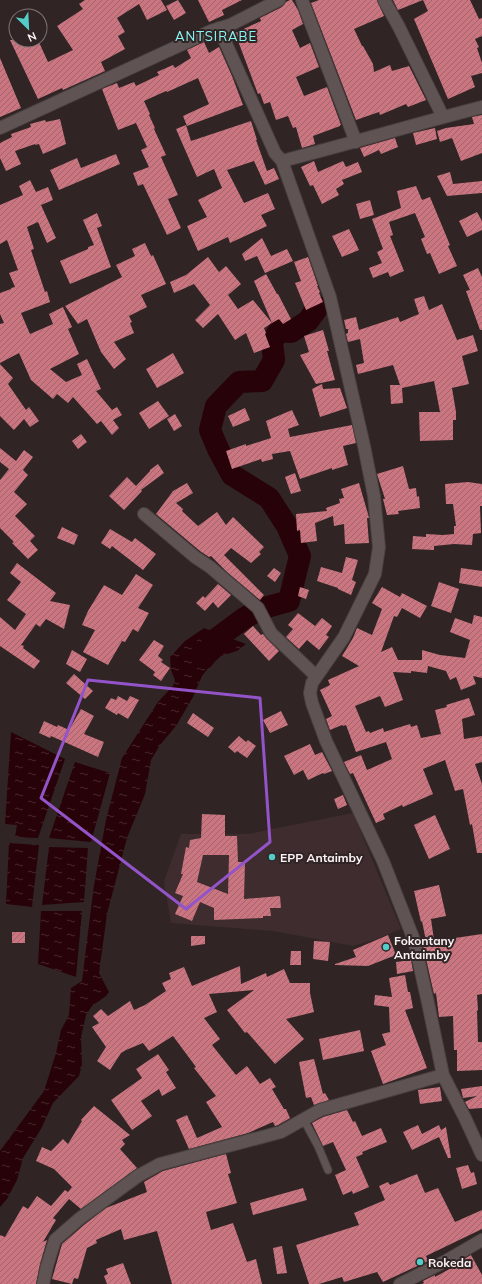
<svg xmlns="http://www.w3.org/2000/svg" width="482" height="1284" font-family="Mulish,sans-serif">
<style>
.built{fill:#3e2c2e}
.water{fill:url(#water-ripples)}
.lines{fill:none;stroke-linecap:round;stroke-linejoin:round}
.river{stroke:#270209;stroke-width:22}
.building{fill:url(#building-hatch);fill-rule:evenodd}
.service-casing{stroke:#494040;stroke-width:9}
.minor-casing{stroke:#494040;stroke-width:14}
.tertiary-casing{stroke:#494040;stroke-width:14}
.service{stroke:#605354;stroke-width:7}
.minor{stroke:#605354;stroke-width:12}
.tertiary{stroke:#605354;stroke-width:12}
.marked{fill:none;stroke:#9454c9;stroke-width:3;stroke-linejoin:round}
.poi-dot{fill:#53cdca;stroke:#302425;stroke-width:1.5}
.labels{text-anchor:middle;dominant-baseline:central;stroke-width:4;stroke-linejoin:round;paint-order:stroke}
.poi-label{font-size:12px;font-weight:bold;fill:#faf2f3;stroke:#302425;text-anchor:start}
.neighbourhood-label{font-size:13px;letter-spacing:1px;fill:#8bf7f3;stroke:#302425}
</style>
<defs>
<pattern id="water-ripples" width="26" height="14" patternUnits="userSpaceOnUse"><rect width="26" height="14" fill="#270209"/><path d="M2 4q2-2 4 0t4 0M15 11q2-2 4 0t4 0" fill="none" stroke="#47272d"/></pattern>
<pattern id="building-hatch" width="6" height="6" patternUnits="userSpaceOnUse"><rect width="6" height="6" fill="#ca757f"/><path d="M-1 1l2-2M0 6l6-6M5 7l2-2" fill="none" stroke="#9e666c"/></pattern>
</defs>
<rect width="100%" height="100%" fill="#302425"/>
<path class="built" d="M 353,813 L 401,929 L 374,940 L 353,946 L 273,931 L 171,923 L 164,881 L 181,834 L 248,834 Z"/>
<path class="water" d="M 204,628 L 246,644 L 237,651 L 221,656 L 209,667 L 202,676 L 193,697 L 176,726 L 160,745 L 151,760 L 145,794 L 127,838 L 107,914 L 99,973 L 109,992 L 106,996 L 92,1006 L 86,1015 L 81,1037 L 82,1065 L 79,1076 L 53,1103 L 41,1129 L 23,1158 L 17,1180 L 7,1199 L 0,1207 L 0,1151 L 44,1091 L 56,1053 L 61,1030 L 69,1015 L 71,988 L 82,981 L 94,885 L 106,820 L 122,758 L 158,702 L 173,686 L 175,680 L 171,670 L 170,657 L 185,641 Z
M 11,732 L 65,759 L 38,838 L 15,837 L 17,825 L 5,824 Z
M 75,762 L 110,773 L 91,842 L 49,838 Z
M 9,843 L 39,845 L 32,907 L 6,904 Z
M 49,847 L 88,848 L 84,902 L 42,905 Z
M 41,911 L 82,911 L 76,977 L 38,964 Z"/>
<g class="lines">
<path class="river" d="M 204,658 L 216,639 L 243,619 L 260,609 L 289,601 L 300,556 L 287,526 L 269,498 L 232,475 L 218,449 L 210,430 L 216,406 L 239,382 L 262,381 L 274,360 L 272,342 L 279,331 L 291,332 L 308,321 L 318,307"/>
</g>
<path class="building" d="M 85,0 L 161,0 L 167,10 L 147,20 L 139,4 L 117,18 L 125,32 L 118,36 L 125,49 L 101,62 L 105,71 L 63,90 L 62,88 L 38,99 L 10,40 L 38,40 L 48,62 L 73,50 L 57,26 L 83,9 L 79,4 Z
M 178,0 L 186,13 L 174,20 L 166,6 Z
M 198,0 L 242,0 L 222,10 L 224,15 L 209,22 Z
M 290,0 L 292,0 L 298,10 L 303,24 L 292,30 L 300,48 L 310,43 L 319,67 L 296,77 L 304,96 L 327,87 L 341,125 L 340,125 L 340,126 L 313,136 L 315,144 L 302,148 L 296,127 L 293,128 L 288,116 L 276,120 L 270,102 L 264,104 L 260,93 L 258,94 L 235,33 L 261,21 L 260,18 L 282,7 L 286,2 Z
M 319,0 L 377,0 L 384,16 L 354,29 L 362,46 L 363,46 L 373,64 L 374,72 L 390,65 L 392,71 L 409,66 L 426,100 L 408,107 L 406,104 L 380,115 L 379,112 L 356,120 L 311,3 Z
M 393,0 L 470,0 L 479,19 L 482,18 L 482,36 L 475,39 L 479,47 L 477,48 L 482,63 L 482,73 L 471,76 L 475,87 L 448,99 L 414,19 L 428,11 L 423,0 L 398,10 Z
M 204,42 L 209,53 L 219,47 L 232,76 L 243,105 L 187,126 L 183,116 L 209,104 L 198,78 L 167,92 L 166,91 L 144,101 L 150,114 L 149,115 L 155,128 L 154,129 L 166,155 L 161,157 L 178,195 L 168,199 L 181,228 L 167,235 L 143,184 L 138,186 L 133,173 L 149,167 L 141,150 L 147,147 L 136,123 L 118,130 L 102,89 L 117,83 L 119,88 L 134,82 L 136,86 L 159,75 L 157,72 L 173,65 L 175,68 L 191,58 L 187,50 Z
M 0,58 L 21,108 L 0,117 Z
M 482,115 L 482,153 L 461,161 L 452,138 L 440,142 L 437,131 L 446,128 L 474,124 L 472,117 Z
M 60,119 L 66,144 L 43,154 L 39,144 L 35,145 L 35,144 L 15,151 L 21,164 L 6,171 L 0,158 L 0,143 L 12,137 L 11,134 L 31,127 L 30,124 L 45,120 L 46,122 Z
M 251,121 L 257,140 L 256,140 L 267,171 L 274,168 L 279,179 L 265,185 L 254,161 L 227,170 L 244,203 L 268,193 L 275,209 L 261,215 L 267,226 L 230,243 L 228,237 L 198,251 L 187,226 L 207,217 L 198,200 L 222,188 L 214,169 L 197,177 L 176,129 L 186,125 L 191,141 Z
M 435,128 L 437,139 L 416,145 L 413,133 Z
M 395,138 L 398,147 L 381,154 L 379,150 L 364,157 L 360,148 Z
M 116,154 L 120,164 L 59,190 L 50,170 L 77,158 L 81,168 Z
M 314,161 L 318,172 L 343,161 L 346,167 L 358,162 L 362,172 L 342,180 L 344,184 L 336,189 L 339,195 L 322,204 L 313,185 L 310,186 L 301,167 Z
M 450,172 L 453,184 L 482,181 L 482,193 L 447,196 L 437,176 Z
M 30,180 L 36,192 L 48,187 L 53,200 L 41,205 L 56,238 L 47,243 L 38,222 L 27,227 L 34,249 L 31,250 L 45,292 L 47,291 L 50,302 L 21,313 L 30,334 L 53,324 L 49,314 L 63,307 L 72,327 L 68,329 L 79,354 L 50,369 L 66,382 L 82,375 L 77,364 L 87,359 L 101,389 L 96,391 L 112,410 L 117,407 L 122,415 L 113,420 L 119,428 L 112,435 L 101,421 L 97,424 L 73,397 L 68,403 L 57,394 L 53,399 L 31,380 L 19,353 L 0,363 L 0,324 L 4,323 L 0,314 L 0,293 L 11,289 L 11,288 L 15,287 L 9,273 L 18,270 L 7,240 L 0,244 L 0,205 L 23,195 L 19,186 Z
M 416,186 L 422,200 L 430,197 L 450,245 L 448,246 L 457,266 L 439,274 L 430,253 L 427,254 L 421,239 L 425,237 L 415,213 L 389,222 L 393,235 L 390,236 L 404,271 L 390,277 L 388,272 L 373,278 L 369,268 L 382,263 L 377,252 L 383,249 L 372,219 L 401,208 L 397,191 Z
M 370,200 L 374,215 L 360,219 L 356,204 Z
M 477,212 L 482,221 L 482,230 L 467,237 L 459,221 Z
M 97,213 L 102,226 L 97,228 L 111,267 L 70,284 L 60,261 L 88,249 L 88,247 L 94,245 L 83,220 Z
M 349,229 L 359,250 L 342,257 L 332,236 Z
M 262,238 L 271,256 L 287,249 L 293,261 L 265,273 L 257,256 L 245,261 L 242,254 Z
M 145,243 L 151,256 L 153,255 L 166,284 L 141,295 L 147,307 L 129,316 L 132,322 L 130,323 L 134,333 L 114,342 L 126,359 L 114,369 L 101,352 L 87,319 L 78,324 L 65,306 L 122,277 L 116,265 L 135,256 L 132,249 Z
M 208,257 L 219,272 L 226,266 L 241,284 L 228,295 L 238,309 L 253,300 L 272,323 L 264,328 L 266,333 L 265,334 L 270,347 L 254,353 L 246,333 L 235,340 L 218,314 L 203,328 L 195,320 L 210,305 L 194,284 L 174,293 L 170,282 L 186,275 Z
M 308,257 L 318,286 L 317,286 L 320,292 L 319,293 L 323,302 L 306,310 L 295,283 L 301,281 L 294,262 Z
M 478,268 L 482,277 L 482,330 L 480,330 L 466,291 L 470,290 L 463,275 Z
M 266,274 L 277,294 L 278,294 L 291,319 L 283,324 L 279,319 L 272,323 L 254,281 Z
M 424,296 L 429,310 L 442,304 L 457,340 L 473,335 L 478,351 L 462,356 L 469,384 L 452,388 L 456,412 L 456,420 L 453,420 L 453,440 L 420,441 L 419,412 L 440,412 L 434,381 L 402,388 L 403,403 L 391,404 L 390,385 L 400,385 L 393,365 L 358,374 L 356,365 L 364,363 L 360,339 L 348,342 L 346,334 L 348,333 L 348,329 L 346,329 L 344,320 L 356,317 L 359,330 L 398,317 L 400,322 L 419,314 L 414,299 Z
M 323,330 L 329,351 L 327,351 L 335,380 L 316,384 L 300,355 L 309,352 L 304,336 Z
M 173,353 L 184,373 L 157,388 L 146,369 Z
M 0,364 L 13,378 L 8,384 L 26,410 L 29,407 L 39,421 L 30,427 L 24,419 L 14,430 L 0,416 Z
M 322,384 L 323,389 L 340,388 L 347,408 L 320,417 L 312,389 Z
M 158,401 L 169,416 L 149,429 L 139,413 Z
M 245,408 L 250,420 L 233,427 L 228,416 Z
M 292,410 L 299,425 L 288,429 L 290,437 L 352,425 L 356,443 L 343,446 L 348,465 L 332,470 L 332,468 L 300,479 L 290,451 L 272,454 L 273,459 L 262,462 L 261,459 L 232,469 L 226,451 L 246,444 L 246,446 L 271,438 L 266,421 Z
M 175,414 L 182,426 L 174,431 L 167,419 Z
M 81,434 L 87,442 L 78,449 L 72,441 Z
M 0,448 L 16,461 L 24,450 L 33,457 L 23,470 L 28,475 L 14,492 L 27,504 L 15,516 L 35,536 L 30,541 L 38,550 L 28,559 L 12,543 L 14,542 L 0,528 L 0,480 L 9,469 L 0,462 Z
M 158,464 L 164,473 L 141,490 L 142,491 L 124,510 L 109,496 L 127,477 L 136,486 L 150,471 L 150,470 Z
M 403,466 L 409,489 L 416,488 L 417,497 L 419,496 L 420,508 L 398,511 L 399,514 L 387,515 L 383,499 L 385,499 L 377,474 Z
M 295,473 L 301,491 L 291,494 L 285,477 Z
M 468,482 L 482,484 L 482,506 L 480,506 L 481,533 L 473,534 L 472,545 L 454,544 L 434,546 L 434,550 L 412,549 L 413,536 L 426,537 L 426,534 L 443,535 L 454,534 L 454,526 L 456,526 L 453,504 L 446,504 L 445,484 Z
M 187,483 L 193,493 L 176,503 L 183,509 L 182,511 L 198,526 L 217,512 L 226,525 L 233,517 L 264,547 L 259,552 L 261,554 L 251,563 L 231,548 L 224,555 L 264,595 L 260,600 L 227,572 L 211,556 L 209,557 L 200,551 L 156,514 L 173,491 Z
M 359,483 L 368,514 L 369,518 L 367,518 L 369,543 L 345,544 L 344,524 L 334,526 L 333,516 L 315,523 L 317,541 L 301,543 L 300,530 L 297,531 L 296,514 L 327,511 L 326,508 L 340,503 L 339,499 L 344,498 L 341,489 Z
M 62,527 L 78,535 L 74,545 L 57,538 Z
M 110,529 L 132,542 L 135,538 L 156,554 L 143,570 L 112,546 L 110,549 L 101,543 Z
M 346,557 L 358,560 L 352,580 L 356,582 L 351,595 L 338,589 L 338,588 L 317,581 L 321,567 L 342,573 Z
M 17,563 L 56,593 L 50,601 L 70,605 L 64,629 L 46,619 L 40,627 L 36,624 L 21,645 L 24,646 L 23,648 L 40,661 L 34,669 L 0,646 L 0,617 L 15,630 L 26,614 L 7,600 L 21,582 L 10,573 Z
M 274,568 L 281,573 L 275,582 L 267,576 Z
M 461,568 L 482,571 L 482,587 L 459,583 Z
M 136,574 L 153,585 L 138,608 L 149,613 L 138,632 L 133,629 L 125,642 L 122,641 L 108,665 L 83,652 L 95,630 L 82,625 L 88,611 L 104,585 L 122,595 Z
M 439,582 L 459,589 L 451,613 L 431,606 Z
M 218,584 L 231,595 L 218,608 L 213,602 L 205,611 L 196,603 L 203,596 L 205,598 Z
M 300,587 L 309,590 L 306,599 L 298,596 Z
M 382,587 L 400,597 L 402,593 L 427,606 L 420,618 L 402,608 L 397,617 L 394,616 L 381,652 L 392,647 L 398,660 L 422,660 L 422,650 L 440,655 L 465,658 L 470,640 L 450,632 L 455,618 L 472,624 L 474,615 L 482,617 L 482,678 L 473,676 L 476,684 L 461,690 L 456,677 L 450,680 L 446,671 L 428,666 L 427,673 L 411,671 L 411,673 L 393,672 L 403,700 L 385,707 L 380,696 L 355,706 L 366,732 L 369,731 L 370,733 L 383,728 L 384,732 L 410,724 L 411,727 L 417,725 L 421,738 L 441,734 L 435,710 L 447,707 L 446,705 L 469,698 L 475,715 L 462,719 L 464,739 L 482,736 L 482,762 L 475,764 L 482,784 L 482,853 L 477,853 L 472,824 L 470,825 L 463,789 L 455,791 L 445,760 L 423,769 L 433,794 L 403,807 L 402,805 L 383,814 L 385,819 L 376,823 L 353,773 L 350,774 L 344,762 L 361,755 L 367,770 L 392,759 L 386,742 L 356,752 L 346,725 L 343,726 L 342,725 L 330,730 L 326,719 L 332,716 L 320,690 L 330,685 L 328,680 L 359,666 L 342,656 L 353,638 L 357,628 L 372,635 L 382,609 L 372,603 Z
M 298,613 L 315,626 L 322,618 L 332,626 L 326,635 L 329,637 L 319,650 L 307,640 L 299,649 L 286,637 L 293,629 L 288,625 Z
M 253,626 L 261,635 L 263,634 L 266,638 L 279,651 L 269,661 L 244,634 Z
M 154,640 L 164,646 L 158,656 L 163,660 L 161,662 L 170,668 L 161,681 L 153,675 L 155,672 L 139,660 Z
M 72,650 L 87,659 L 80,672 L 66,664 Z
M 74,674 L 93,691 L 85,699 L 66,683 Z
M 118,696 L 127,701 L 130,696 L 139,700 L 128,719 L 118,713 L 117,715 L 105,708 L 111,698 L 116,700 Z
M 81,709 L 94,716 L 84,734 L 104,742 L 98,757 L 51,736 L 50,738 L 39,733 L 44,721 L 57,727 L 58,725 L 69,730 Z
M 281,711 L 288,725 L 270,733 L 263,720 Z
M 193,713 L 214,728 L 208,737 L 187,723 Z
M 239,736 L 246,742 L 248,740 L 256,746 L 247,758 L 237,751 L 235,753 L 228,747 Z
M 310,744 L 315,755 L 322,752 L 332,771 L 324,774 L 323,773 L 308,780 L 303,770 L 294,775 L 284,756 Z
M 343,795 L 347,805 L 338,809 L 334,799 Z
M 202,814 L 225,815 L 225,836 L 237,836 L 238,862 L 245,862 L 244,899 L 280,896 L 281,908 L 270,908 L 271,916 L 263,916 L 263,918 L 214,920 L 214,908 L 200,902 L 192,921 L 175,914 L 183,896 L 175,893 L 183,874 L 181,874 L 186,847 L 189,848 L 190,840 L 201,838 ZM 203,855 L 229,855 L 228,894 L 197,882 Z
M 435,815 L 450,849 L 429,859 L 414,825 Z
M 439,885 L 446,916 L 431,919 L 434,940 L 435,941 L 482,934 L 482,994 L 477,995 L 478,1010 L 477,1011 L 478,1042 L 482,1042 L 482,1070 L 457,1071 L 457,1050 L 454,1050 L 453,1016 L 439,1017 L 436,993 L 434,994 L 422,941 L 426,941 L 422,921 L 421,922 L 414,891 Z
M 12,932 L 25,932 L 25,943 L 12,943 Z
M 388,935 L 396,955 L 368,966 L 335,965 L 335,964 L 356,957 L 353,950 Z
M 191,936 L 205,936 L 205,944 L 191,946 Z
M 314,941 L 330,942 L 328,961 L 313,959 Z
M 291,951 L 301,951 L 301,965 L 290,965 Z
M 411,960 L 413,971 L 397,974 L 396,962 Z
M 240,966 L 241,984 L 266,973 L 267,977 L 284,969 L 290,983 L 310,983 L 310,993 L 314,1012 L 286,1019 L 304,1039 L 275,1064 L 247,1032 L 245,1033 L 227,1010 L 254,990 L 209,994 L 217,1012 L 204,1018 L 220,1039 L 212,1045 L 236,1075 L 247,1066 L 260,1084 L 270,1078 L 276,1087 L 272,1089 L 284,1109 L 286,1109 L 290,1118 L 278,1125 L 275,1126 L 273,1122 L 248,1133 L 189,1149 L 176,1120 L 187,1115 L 197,1138 L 222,1127 L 206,1102 L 216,1096 L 194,1068 L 196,1067 L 173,1036 L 149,1051 L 143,1043 L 126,1050 L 121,1053 L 110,1070 L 97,1061 L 106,1047 L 92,1027 L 99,1023 L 93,1016 L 101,1009 L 108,1016 L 130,1001 L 134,1010 L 145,1005 L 166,991 L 162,983 L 171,979 L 169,973 L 184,967 L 192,986 Z
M 405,975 L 408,992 L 410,992 L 413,1008 L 405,1010 L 427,1068 L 383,1084 L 371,1051 L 386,1045 L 382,1034 L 390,1032 L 389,1007 L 374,1005 L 375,995 L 392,997 L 389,978 Z
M 360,1030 L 364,1051 L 323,1060 L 319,1039 Z
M 158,1054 L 169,1070 L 166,1072 L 176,1088 L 162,1096 L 159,1089 L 141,1101 L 152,1116 L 132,1130 L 111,1100 L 142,1078 L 136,1069 Z
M 314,1059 L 323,1094 L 325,1093 L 329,1100 L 314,1105 L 311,1097 L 306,1098 L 299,1062 Z
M 482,1086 L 482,1108 L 469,1109 L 465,1102 L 477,1096 L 463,1098 L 461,1089 Z
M 440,1087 L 442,1101 L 420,1104 L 418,1090 Z
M 94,1106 L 130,1135 L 122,1140 L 125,1144 L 120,1149 L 137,1168 L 81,1209 L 69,1199 L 53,1218 L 56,1220 L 43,1242 L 47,1240 L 40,1264 L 36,1284 L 0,1284 L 0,1235 L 5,1237 L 23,1206 L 28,1209 L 37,1196 L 51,1206 L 65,1190 L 68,1192 L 72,1187 L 54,1169 L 36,1161 L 42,1147 L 51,1151 L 63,1139 L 68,1144 L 82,1121 L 81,1120 Z
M 347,1110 L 353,1122 L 355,1121 L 362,1136 L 381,1128 L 387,1142 L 362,1152 L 363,1154 L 356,1157 L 369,1187 L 353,1194 L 352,1191 L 343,1195 L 335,1175 L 346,1170 L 333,1142 L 323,1146 L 312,1123 L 323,1117 Z
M 418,1125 L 422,1134 L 439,1125 L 441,1130 L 446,1127 L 451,1158 L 448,1158 L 439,1137 L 412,1150 L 403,1132 Z
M 226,1154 L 231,1173 L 228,1174 L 237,1203 L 206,1212 L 211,1230 L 233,1223 L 247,1262 L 256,1259 L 262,1284 L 172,1284 L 157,1231 L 124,1240 L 121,1229 L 96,1240 L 97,1243 L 87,1248 L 78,1279 L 74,1278 L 72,1284 L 52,1279 L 62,1244 L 84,1225 L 106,1208 L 147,1192 L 144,1182 L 163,1171 Z
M 468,1165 L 471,1173 L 474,1172 L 477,1184 L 462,1189 L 456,1168 Z
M 417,1174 L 425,1193 L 438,1188 L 455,1222 L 482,1210 L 482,1229 L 426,1256 L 428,1261 L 383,1282 L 377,1272 L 344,1282 L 342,1277 L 319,1284 L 309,1284 L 296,1245 L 359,1225 L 354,1213 L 385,1200 L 379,1186 L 388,1182 L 390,1185 Z
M 303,1188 L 307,1200 L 253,1215 L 250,1203 Z
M 282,1246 L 287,1273 L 277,1274 L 273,1248 Z
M 471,1255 L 482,1275 L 482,1284 L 422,1284 L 424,1283 L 423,1281 L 435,1275 L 435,1277 L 455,1266 L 454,1265 Z
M 123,1263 L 131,1284 L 107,1284 L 104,1276 L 108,1274 L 106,1269 Z"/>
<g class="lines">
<g class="service-casing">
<path id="service" d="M 304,1120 L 318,1146 L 328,1170"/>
</g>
<g class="minor-casing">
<path id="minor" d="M 302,0 L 356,142
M 384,0 L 399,27 L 443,117
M 219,28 L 275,153 L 282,161 C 349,144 415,124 482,107
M 0,128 L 211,31 L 230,25 L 279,0
M 282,161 L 330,297 L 364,446 L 374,496 L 379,547 L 375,574 L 344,637 L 312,683 L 310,693 L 312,703 L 326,741 L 383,861 L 414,940 L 428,1003 L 443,1075 L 465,1118 L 482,1155
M 144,514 L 195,557 L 210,567 L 258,608 L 271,633 L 316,676
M 43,1284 L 47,1266 L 55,1240 L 79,1219 L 138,1176 L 160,1164 L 281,1132 L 320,1110 L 443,1075"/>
</g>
<g class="tertiary-casing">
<path id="tertiary" d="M 400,1284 L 444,1262 L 482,1240"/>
</g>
<use href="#service" class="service"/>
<use href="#minor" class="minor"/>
<use href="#tertiary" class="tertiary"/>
</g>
<path class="marked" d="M 88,680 L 260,698 L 270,842 L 186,909 L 41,798 Z"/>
<g class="poi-dot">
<circle cx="272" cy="857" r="4"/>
<circle cx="386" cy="947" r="4"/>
<circle cx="420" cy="1262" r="4"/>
</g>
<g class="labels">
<g class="poi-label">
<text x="280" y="857">EPP Antaimby</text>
<text x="394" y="940">Fokontany<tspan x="394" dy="14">Antaimby</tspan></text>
<text x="428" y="1262">Rokeda</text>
</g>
<g class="neighbourhood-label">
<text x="216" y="36">ANTSIRABE</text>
</g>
</g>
<g transform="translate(28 28) rotate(156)"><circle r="19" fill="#302425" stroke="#817677"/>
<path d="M0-3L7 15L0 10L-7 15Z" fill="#53cdca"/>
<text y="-6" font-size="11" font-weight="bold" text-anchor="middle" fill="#faf2f3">N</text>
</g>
</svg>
